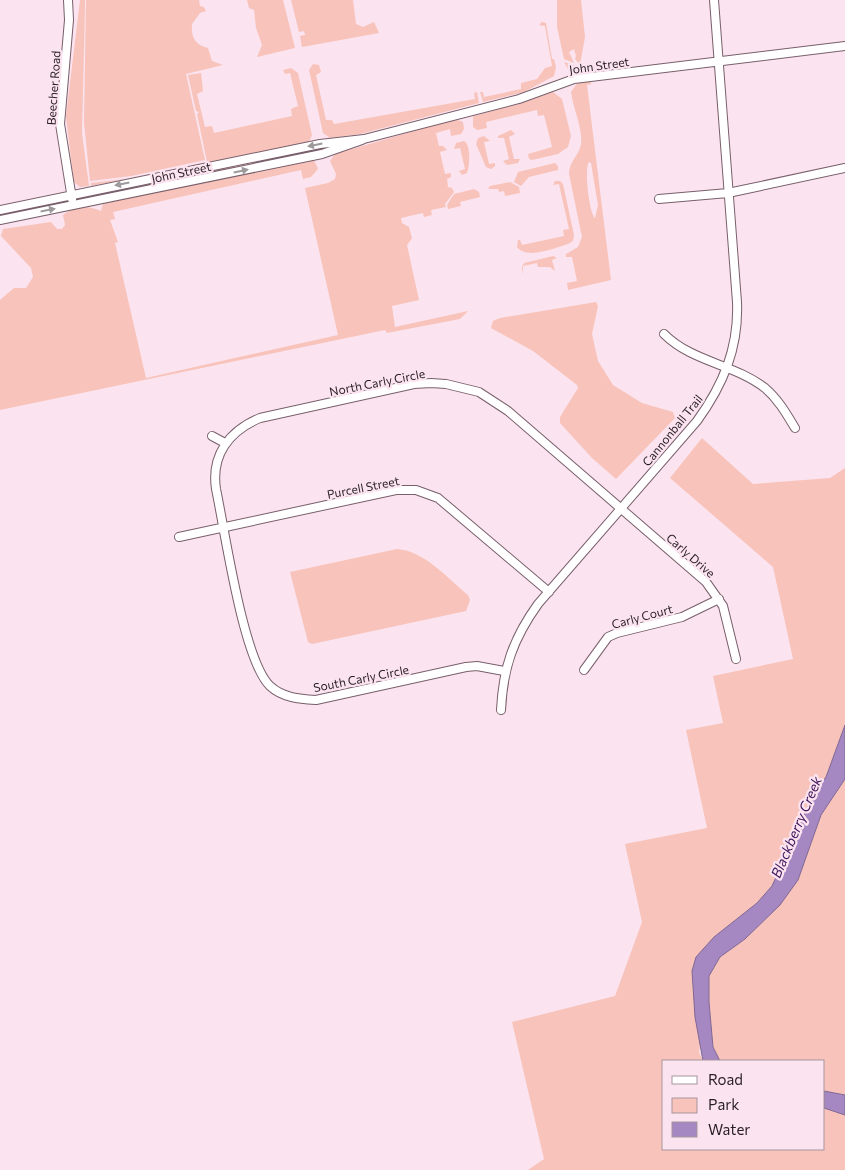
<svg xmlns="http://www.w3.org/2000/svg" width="845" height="1170" font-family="Commissioner,sans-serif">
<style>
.green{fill:#f8c3ba;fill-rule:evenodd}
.water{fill:#a587c2;stroke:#806892}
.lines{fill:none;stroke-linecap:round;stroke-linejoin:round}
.street-casing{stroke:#785f6b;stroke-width:10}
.street{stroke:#fff;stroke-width:8}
.oneway{fill:#9e9a9c}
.labels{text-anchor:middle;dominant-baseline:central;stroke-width:4.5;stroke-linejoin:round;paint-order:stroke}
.street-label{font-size:12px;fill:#281e23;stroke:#fbe4ef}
.water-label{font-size:14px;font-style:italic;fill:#3e145b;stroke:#fbe4ef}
</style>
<rect width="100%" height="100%" fill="#fbe4ef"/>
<path class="green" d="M 80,0 L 85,0 L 85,7 L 82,133 L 89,186 L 80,187 L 74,182 L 72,168 L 66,116 Z
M 86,0 L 199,0 L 200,6 L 204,7 L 206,11 L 200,13 L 192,24 C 191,38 195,45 208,48 L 212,61 L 223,65 L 186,74 L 205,160 L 131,176 L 90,181 L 84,123 Z
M 247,0 L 283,0 L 295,48 L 257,57 L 262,45 L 256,28 L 254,10 L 249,8 Z
M 291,0 L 353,0 L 356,24 L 363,27 L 374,22 L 379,33 L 302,47 L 300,36 L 305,35 L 304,31 L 299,32 Z
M 557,0 L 581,0 L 585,37 L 580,65 L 575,59 L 576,56 L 574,49 L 569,52 L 574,63 L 564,59 L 557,27 Z
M 542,22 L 546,23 L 552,59 L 554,59 L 556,67 L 554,76 L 524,92 L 483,102 L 480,92 L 483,92 L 484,97 L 521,89 L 521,83 L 537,79 L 545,68 L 552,66 L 545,26 L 539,25 Z
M 564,62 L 583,68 L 627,62 L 621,67 L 576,73 L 568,69 Z
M 313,64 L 319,65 L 321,72 L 316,75 L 326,120 L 332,120 L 334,124 L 475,99 L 474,93 L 477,92 L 479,103 L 360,134 L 330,138 L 323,133 L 309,70 Z
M 291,68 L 298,73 L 312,135 L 309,142 L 91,186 L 91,183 L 125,179 L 207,162 L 197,114 L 199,112 L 196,111 L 188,75 L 201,73 L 203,91 L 197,94 L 205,127 L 212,126 L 214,133 L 292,116 L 291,109 L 298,106 L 290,73 L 285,74 L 283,70 Z
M 591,80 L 591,84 L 587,85 L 611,280 L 568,290 L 567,283 L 577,281 L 572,257 L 566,257 L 566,254 L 578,247 L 582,237 L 569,174 C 569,161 579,156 581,144 C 583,128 573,109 571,92 L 578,82 ZM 589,162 L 591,163 L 598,205 L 595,218 C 589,213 584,168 589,162 Z
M 553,92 L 562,99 L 571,136 L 568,147 L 558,154 L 532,160 L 529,159 L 528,154 L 552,147 L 544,115 L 538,116 L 537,110 L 486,122 L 487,128 L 477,130 L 473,127 L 473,116 L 518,104 Z
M 455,119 L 463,122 L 464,129 L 461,134 L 451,136 L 450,129 L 436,133 L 439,146 L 443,146 L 447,150 L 440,152 L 445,174 L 451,173 L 451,177 L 447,179 L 448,187 L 452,188 L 454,192 L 445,204 L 446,207 L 431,210 L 432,215 L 424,217 L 423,213 L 401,218 L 402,223 L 409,227 L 412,238 L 407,245 L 419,300 L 392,306 L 395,327 L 468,311 L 460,319 L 387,333 L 385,330 L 0,410 L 0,300 L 14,288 L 26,288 L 33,277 L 31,268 L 1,236 L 3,229 L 51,222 L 57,229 L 62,229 L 65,225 L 63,215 C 74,206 89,205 101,211 L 103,204 L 126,197 L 314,160 L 318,169 L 311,177 L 303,179 L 301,170 L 113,212 L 115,219 L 110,220 L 118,242 L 115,243 L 146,378 L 338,335 L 305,188 L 328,183 L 335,179 L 336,174 L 330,161 L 335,154 Z
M 511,130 L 515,134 L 509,137 L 514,159 L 520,159 L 518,163 L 507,165 L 503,161 L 509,159 L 504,138 L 498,138 L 498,136 Z
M 484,136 L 490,141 L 484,142 L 489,164 L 495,163 L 495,166 L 491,169 L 486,167 L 476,144 L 478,138 Z
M 464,141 C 471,145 470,165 467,173 L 462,175 L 459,171 L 465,169 L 460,148 L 454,149 L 456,143 Z
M 306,151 L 306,154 L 141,187 L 141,184 Z
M 555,163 L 558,166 L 558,170 L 529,177 L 521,186 L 514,182 L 518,172 Z
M 555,181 L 560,181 L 563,184 L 574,235 L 573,241 L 568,244 C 554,248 527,260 517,247 L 518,240 L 520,240 L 522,245 L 564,236 L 563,230 L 569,229 L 559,184 L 553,185 Z
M 510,182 L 519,187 L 520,193 L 505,196 L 504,191 L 499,192 L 498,189 L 488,189 L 490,186 Z
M 474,189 L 479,192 L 480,197 L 460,202 L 461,206 L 448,209 L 447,205 L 454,194 Z
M 553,256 L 557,258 L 552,260 L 555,271 L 550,267 L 538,267 L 537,263 L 523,266 L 523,275 L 522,267 L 524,263 Z
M 596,302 L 598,306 L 592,334 L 598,361 L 613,385 L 642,403 L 673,412 L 675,418 L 616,479 L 592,458 L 560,423 L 560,417 L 578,388 L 577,385 L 533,351 L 491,328 L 493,321 L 500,318 Z
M 702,438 L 753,484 L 830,478 L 845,468 L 845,725 L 826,777 L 813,795 L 772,886 L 757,903 L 714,937 L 699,1052 L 703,1061 L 664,1061 L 664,1149 L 824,1149 L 824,1108 L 845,1115 L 845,1170 L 528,1170 L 544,1159 L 512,1022 L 615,996 L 642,922 L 625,844 L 707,828 L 686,730 L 723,723 L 713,676 L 793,659 L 773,567 L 670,478 Z
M 397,549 C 425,551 447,578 468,595 L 470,600 L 466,611 L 312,644 L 308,642 L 290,572 Z
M 845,779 L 845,1095 L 824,1091 L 824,1061 L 720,1061 L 713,1047 L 709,1002 L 709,976 L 720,957 L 745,939 L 780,905 L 798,880 L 821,815 Z"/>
<path class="water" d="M 845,725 L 845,779 L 821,815 L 798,880 L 780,905 L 745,939 L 720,957 L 709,976 L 709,1002 L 713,1047 L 720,1061 L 703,1061 L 695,1017 L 692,971 L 696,957 L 714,937 L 757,903 L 772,886 L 813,795 L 826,777 Z
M 824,1091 L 845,1095 L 845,1115 L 824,1108 Z"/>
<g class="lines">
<g class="street-casing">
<path id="street" d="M 68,0 L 69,20 L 60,124 L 72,199
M 659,199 L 728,193 L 845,168
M 0,210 L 320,144 L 364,139 L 519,99 L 574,79 L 845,46
M 0,220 L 322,154 L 362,140
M 664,334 C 692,362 734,364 765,388 C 778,399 786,413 795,428
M 212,436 L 225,443
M 179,537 L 396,490 L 416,490 L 438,498 L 549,592
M 584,670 L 608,637 L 617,633 L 682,617 L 719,599
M 504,671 L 477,666 L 466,667 L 316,700 C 300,699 283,698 270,686 C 243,660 225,531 216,489 C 211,455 229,431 260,418 L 414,384 L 431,383 L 446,384 L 479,392 L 508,411 L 706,582 L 723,606 L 736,659
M 501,710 C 503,668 513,639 538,604 L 697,421 C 723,385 739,348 737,302 L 714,0"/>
</g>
<use href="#street" class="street"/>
</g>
<defs><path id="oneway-solid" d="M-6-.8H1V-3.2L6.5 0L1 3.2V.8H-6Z" transform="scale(1.25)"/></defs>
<g class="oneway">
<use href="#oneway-solid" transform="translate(315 145) rotate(169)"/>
<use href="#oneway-solid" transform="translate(241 171) rotate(-12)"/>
<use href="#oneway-solid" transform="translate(122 184) rotate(169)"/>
<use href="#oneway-solid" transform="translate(48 210) rotate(-11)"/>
</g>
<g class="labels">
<g class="street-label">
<text transform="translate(599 65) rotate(-8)">John Street</text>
<text transform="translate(53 88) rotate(-86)">Beecher Road</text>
<text transform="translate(181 172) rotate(-12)">John Street</text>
<text transform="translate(377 382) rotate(-11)">North Carly Circle</text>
<text transform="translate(672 430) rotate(-51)">Cannonball Trail</text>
<text transform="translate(363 487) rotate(-11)">Purcell Street</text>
<text transform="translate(691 555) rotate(41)">Carly Drive</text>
<text transform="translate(642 616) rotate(-15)">Carly Court</text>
<text transform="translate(361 678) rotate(-11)">South Carly Circle</text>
</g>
<g class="water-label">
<text transform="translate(796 827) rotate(-67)">Blackberry Creek</text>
</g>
</g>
<rect x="662" y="1060" width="162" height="90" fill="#fbe4ef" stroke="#a7959d"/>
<rect x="672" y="1076" width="25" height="8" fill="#ffffff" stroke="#a7959d"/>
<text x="708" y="1085" font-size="15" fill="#281e23">Road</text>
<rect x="672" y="1098" width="25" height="15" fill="#f8c3ba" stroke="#a7959d"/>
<text x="708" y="1110" font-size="15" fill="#281e23">Park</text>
<rect x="672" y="1122" width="25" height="15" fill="#a587c2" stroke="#a7959d"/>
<text x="708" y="1135" font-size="15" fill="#281e23">Water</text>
</svg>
